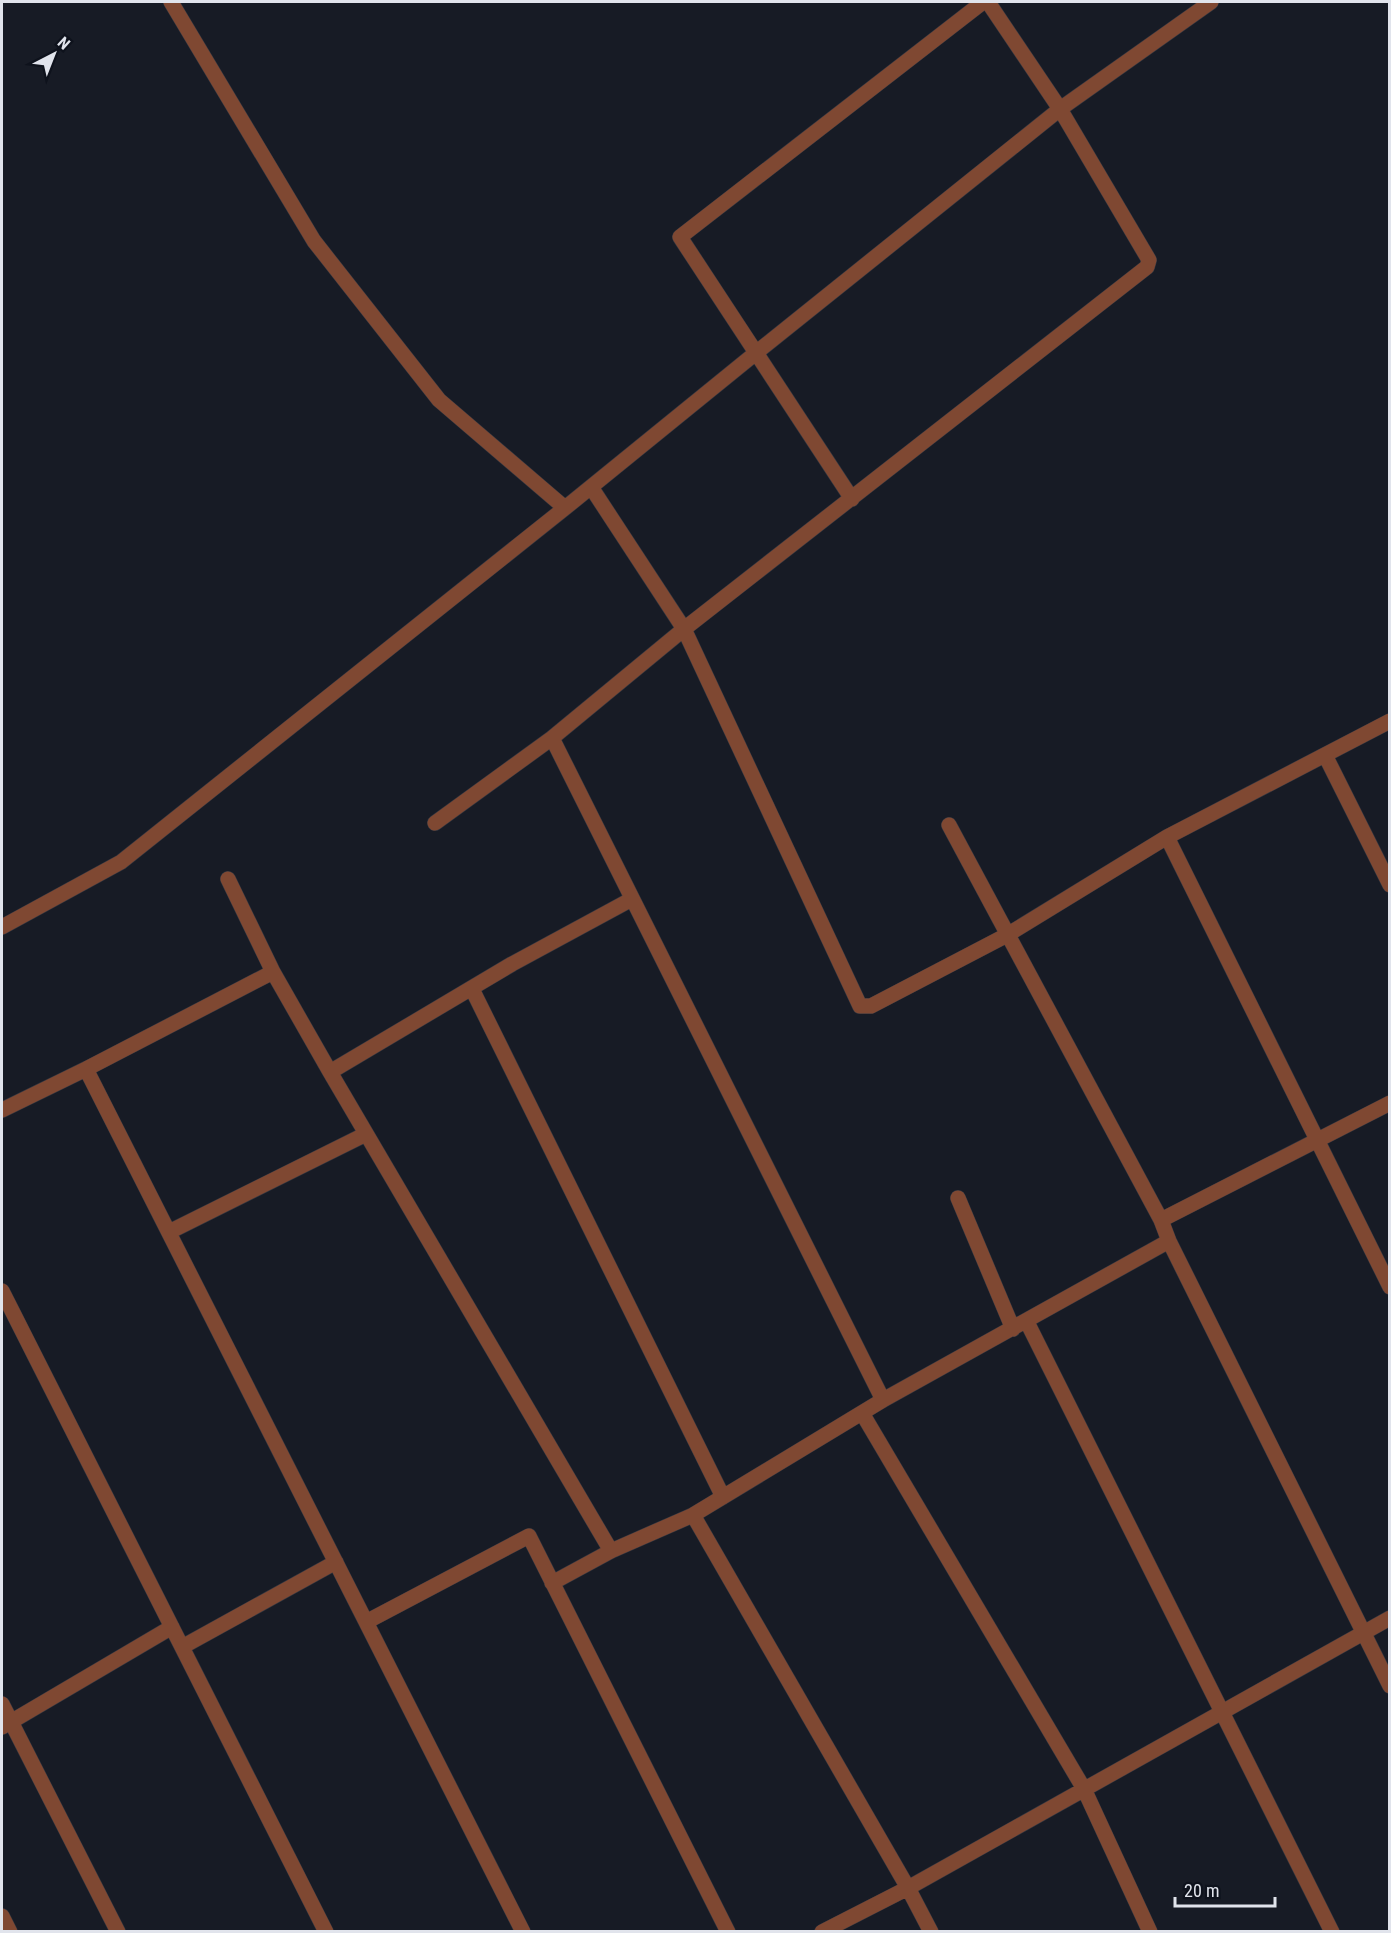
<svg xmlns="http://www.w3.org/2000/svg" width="1391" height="1933" font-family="'Roboto Condensed',sans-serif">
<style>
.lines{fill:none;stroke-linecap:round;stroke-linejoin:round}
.minor-casing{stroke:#333741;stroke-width:16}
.minor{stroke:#7f4832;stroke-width:15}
</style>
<rect width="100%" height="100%" fill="#171b25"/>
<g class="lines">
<g class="minor-casing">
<path id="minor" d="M 171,2 L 314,241 L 439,400 L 565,508
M 591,487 L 684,629 L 860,1006 L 871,1006 L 1007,935 L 1167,837 L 1390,721
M 852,499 L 680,237 L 983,2
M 552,738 L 883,1400
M 1325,755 L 1390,885
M 435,823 L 552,738 L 684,629 L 1147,267 L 1149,260 L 1060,109 L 988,2
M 949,825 L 1161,1220 L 1169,1241 L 1390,1686
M 1167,837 L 1390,1287
M 228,879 L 273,972 L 330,1072 L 611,1551
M 2,927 L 121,862 L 565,508 L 757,352 L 1060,109 L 1211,2
M 472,989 L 723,1497
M 86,1069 L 523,1932
M 330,1072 L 512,964 L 632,899
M 2,1110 L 86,1069 L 273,972
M 958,1198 L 1013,1329
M 1161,1220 L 1390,1103
M 169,1232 L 366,1134
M 2,1291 L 326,1932
M 1027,1322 L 1332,1932
M 862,1413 L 1084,1789 L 1150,1932
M 693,1515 L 908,1888 L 931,1932
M 552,1583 L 611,1551 L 693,1515 L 883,1400 L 1169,1241
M 366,1622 L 529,1536 L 728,1932
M 182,1647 L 336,1562
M 2,1704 L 118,1932
M 2,1727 L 172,1627
M 2,1916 L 10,1932
M 822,1932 L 908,1888 L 1390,1618"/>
</g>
<use href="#minor" class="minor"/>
</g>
<rect width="1391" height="1933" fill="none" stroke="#e1e4ec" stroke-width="6"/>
<g transform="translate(54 54) rotate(42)" stroke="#0e121c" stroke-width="4.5" paint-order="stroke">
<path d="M0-4.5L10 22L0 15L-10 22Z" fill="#e1e4ec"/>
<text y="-9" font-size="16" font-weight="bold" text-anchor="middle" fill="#e1e4ec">N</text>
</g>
<path d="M1175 1897v9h100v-9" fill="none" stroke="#e1e4ec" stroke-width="3"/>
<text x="1184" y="1897" font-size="18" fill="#e1e4ec" stroke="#0e121c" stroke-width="4.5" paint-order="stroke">20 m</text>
</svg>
